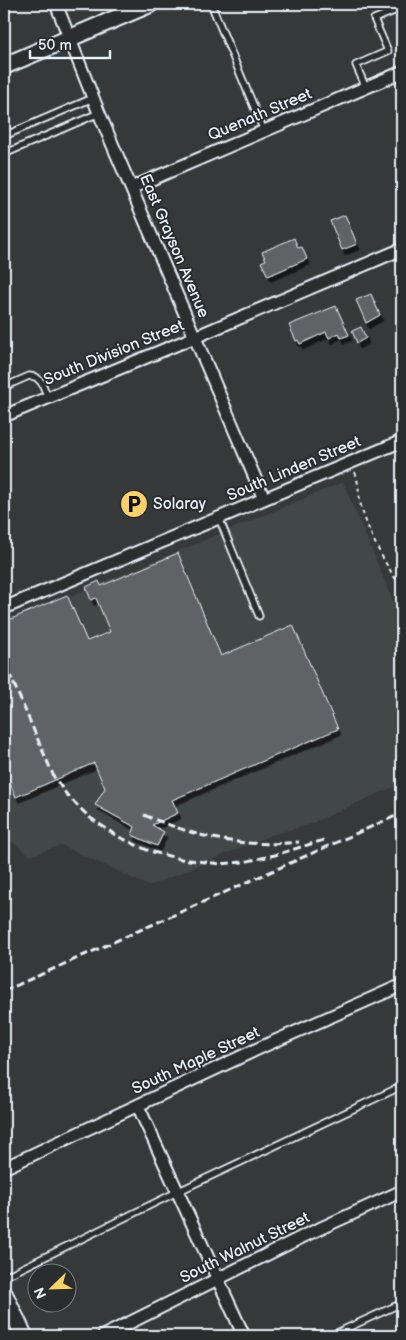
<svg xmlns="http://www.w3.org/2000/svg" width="406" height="1340" font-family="'Balsamiq Sans',sans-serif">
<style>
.built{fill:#424647}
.building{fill:#5f6365;stroke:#e8f1f8;filter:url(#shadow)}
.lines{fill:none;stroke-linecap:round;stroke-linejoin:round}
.lane-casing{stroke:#e8f1f8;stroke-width:9}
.street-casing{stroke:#e8f1f8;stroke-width:15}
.secondary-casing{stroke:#e8f1f8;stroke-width:20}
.path{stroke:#e8f1f8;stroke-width:2;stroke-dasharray:4 4;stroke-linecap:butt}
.lane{stroke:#2a2d2e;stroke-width:5.5}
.street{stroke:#2a2d2e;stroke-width:11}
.secondary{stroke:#2a2d2e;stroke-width:16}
.rail{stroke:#e8f1f8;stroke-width:3;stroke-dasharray:8 4;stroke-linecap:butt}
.labels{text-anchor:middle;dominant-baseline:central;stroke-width:4;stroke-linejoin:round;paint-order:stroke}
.street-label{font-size:16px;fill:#e8f1f8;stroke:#2a2d2e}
.poi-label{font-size:16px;fill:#e8f1f8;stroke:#2a2d2e;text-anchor:start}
</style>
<defs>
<filter id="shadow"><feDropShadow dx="3" dy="5.5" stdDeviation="0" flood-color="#0009"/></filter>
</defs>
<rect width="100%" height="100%" fill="#35393a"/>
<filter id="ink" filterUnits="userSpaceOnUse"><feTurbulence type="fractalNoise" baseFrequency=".02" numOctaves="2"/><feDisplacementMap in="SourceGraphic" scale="10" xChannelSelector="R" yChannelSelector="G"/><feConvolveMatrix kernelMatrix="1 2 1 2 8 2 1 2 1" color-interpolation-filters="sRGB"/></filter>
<g filter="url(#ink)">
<path class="built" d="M 343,482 L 402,622 L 402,783 L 310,824 L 269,836 L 149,886 L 61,845 L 31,856 L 4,836 L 4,624 Z"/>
<path class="building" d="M 345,215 L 357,244 L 342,250 L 330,221 Z
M 294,238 L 298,248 L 302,247 L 307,259 L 268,276 L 261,262 L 266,260 L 262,252 Z
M 371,294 L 380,315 L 366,323 L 356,300 Z
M 336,306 L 349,335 L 341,338 L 339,333 L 329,338 L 326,332 L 300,344 L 298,340 L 296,341 L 289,325 Z
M 361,327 L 366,338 L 357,343 L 352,331 Z
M 178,553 L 221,656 L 293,625 L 338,729 L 172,800 L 178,813 L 152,825 L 164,832 L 157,846 L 132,835 L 135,827 L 95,805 L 105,788 L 94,763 L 16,797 L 4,770 L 4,622 L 67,595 L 87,641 L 110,632 L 96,598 L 91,600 L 86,587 L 99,581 L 101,586 Z"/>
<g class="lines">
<g class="lane-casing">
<path id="lane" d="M 211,4 L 264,131
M 366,88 L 356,65 L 388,51 L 374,19 L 402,8
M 4,136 L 93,98
M 4,154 L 99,113
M 4,387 L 29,376 L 36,377 L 42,383 L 48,398
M 219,518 L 259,616
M 4,1277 L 179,1191 L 402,1086
M 330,1336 L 402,1303"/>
</g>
<g class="street-casing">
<path id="street" d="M 56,4 L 99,113 L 264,499
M 131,188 L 402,72
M 4,416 L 195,337 L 402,249
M 4,608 L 402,441
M 138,1106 L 244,1336
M 4,1168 L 264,1046 L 402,985
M 103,1336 L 308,1234 L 402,1191"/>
</g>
<g class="secondary-casing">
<path id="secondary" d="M 4,66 L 150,4
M 4,1294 L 24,1336"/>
</g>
<path class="path" d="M 355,472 C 360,485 358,500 363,513 C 372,540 386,566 402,588"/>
<use href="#lane" class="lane"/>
<use href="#street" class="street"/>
<use href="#secondary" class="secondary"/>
<path class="rail" d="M 4,661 L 54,777 L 67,795 L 89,817 L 117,836 L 149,851 L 181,859 L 220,864 L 243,862 L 275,855 L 327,839
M 144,815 C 199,838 240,848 299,842
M 4,991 L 402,813"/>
</g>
</g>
<defs>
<g id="parking-disc" transform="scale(1.4375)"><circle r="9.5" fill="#ffd166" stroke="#2a2d2e"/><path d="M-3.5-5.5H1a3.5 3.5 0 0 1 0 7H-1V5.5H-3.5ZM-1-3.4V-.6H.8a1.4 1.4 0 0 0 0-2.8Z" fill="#111"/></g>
</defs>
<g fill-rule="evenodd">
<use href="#parking-disc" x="134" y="504"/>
</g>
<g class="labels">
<g class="street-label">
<text transform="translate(260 115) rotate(-23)">Quenath Street</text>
<text transform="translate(174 246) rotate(67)">East Grayson Avenue</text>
<text transform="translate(114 353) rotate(-22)">South Division Street</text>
<text transform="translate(294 469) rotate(-23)">South Linden Street</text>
<text transform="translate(196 1061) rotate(-25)">South Maple Street</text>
<text transform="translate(245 1248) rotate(-26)">South Walnut Street</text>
</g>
<g class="poi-label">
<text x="153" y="504">Solaray</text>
</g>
</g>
<rect width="406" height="1340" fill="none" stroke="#2a2d2e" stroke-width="20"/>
<rect x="10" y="10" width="386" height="1320" fill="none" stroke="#e8f1f8" stroke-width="2" filter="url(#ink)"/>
<g transform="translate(52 1288) rotate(247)"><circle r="24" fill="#2a2d2e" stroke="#767b7f"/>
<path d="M0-4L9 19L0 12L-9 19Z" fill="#ffd166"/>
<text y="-8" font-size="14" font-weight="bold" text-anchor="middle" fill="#e8f1f8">N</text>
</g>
<path d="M30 50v8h80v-8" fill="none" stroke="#e8f1f8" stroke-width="2.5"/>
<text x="38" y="50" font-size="15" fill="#e8f1f8" stroke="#2a2d2e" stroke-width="4" paint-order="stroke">50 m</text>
</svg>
